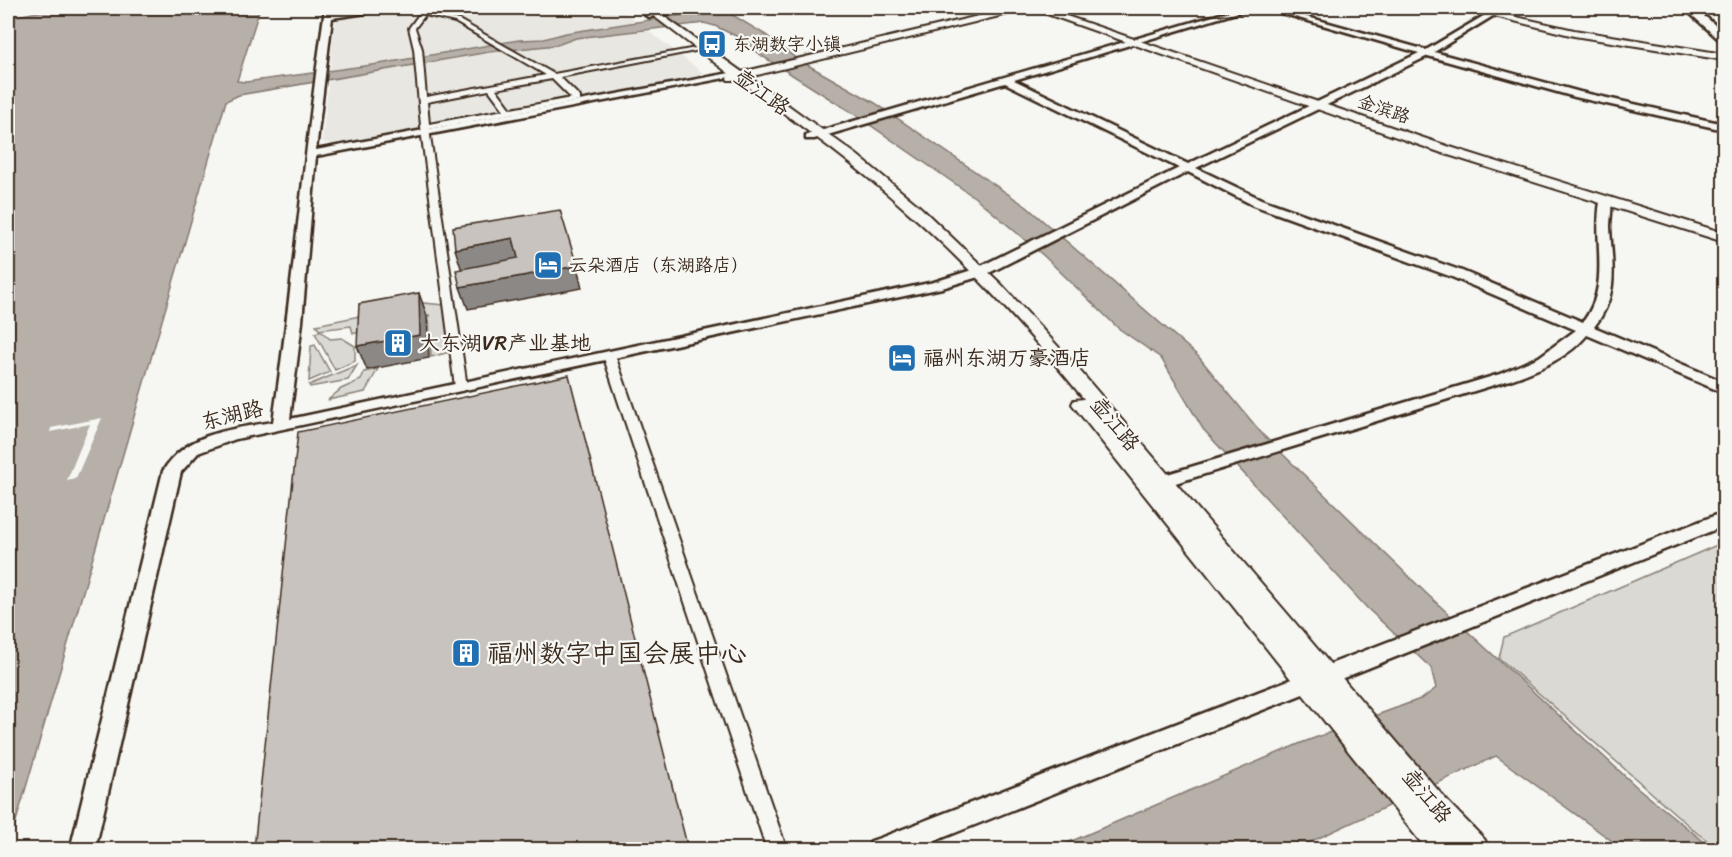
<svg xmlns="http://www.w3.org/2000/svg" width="1732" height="857" font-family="Sriracha,'LXGW WenKai TC',sans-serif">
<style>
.built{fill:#e8e7e2}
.green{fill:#dad9d3;stroke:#8a8278;stroke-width:1.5}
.water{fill:#b6b0a9;stroke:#857a71;stroke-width:1.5}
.pier{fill:#f6f6f2}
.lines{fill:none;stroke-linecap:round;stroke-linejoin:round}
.minor-casing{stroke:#3b2a1e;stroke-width:4}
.tertiary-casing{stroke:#3b2a1e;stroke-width:5}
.secondary-casing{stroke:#3b2a1e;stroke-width:4}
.minor{fill:#f6f6f2;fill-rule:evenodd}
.tertiary{fill:#f6f6f2;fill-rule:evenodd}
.secondary{fill:#f6f6f2;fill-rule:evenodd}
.shaded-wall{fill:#8c8885;stroke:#3b2a1e;stroke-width:1.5}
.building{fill:#c8c3be;stroke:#3b2a1e;stroke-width:1.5}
.labels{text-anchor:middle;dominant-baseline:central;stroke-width:4.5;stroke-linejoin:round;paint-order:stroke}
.far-poi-label{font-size:18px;fill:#3b2a1e;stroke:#f6f6f2;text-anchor:start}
.far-street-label{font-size:18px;fill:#3b2a1e;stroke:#f6f6f2}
.street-label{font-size:21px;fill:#3b2a1e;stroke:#f6f6f2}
.poi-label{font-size:21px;fill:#3b2a1e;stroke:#f6f6f2;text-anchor:start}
.near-poi-label{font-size:26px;fill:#3b2a1e;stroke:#f6f6f2;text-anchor:start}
</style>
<rect width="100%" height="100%" fill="#f6f6f2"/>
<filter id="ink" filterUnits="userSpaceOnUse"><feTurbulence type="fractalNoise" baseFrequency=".0167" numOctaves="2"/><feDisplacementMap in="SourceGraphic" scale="12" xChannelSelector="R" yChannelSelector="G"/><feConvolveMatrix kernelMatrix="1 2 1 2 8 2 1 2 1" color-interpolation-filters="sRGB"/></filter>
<g filter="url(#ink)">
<path class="built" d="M 411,8 L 619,8 L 708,77 L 340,145 L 322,142 L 335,21 L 349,16 Z"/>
<path class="green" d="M 423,303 L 445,305 L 450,352 L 431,357 L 429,315 L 368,326 L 361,333 L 353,333 L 351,326 L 319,330 L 316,325 Z
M 321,331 L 330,339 L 342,338 L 355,346 L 355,361 L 335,370 L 315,333 Z
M 315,345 L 330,372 L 309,381 L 311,346 Z
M 357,365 L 348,380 L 310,387 L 309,385 Z
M 378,369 L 365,392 L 328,400 L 341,389 L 361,380 L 364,372 Z
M 1724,542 L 1724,849 L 1719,849 L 1697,833 L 1499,658 L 1504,637 Z"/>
<path class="water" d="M 56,8 L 260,8 L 237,81 L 246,82 L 379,64 L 519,40 L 544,39 L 566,33 L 695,13 L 691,8 L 721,8 L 766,35 L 797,59 L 875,103 L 1027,207 L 1198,356 L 1263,435 L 1428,595 L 1638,788 L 1713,849 L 1623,849 L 1496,756 L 1295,849 L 1053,849 L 1301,743 L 1423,698 L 1436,688 L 1431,668 L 1367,608 L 1203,429 L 1161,358 L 1118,328 L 1044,256 L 977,199 L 854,114 L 762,56 L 742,39 L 715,26 L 704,23 L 576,38 L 557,45 L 489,52 L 239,95 L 226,101 L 8,849 L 8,18 Z"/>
<path class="pier" d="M 102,418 L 76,478 L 67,480 L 90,424 L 50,432 L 51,428 Z"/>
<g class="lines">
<g class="minor-casing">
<path id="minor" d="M 415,8 L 421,8 L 425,12 L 459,20 L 554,74 L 696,48 L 700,50 L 560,77 L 580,97 L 580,101 L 429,129 L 467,387 L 461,391 L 455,387 L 422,137 L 414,49 L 409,28 L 420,13 ZM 425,15 L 455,22 L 546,75 L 426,97 L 422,49 L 415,28 ZM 552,79 L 571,98 L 511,109 L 496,89 ZM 489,90 L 504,110 L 429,124 L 427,102 Z
M 609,351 L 615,355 L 787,850 L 767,850 L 603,355 Z"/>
</g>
<g class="tertiary-casing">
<path id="tertiary" d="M 325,8 L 333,8 L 332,13 L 400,8 L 332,18 L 316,150 L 730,73 L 735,76 L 316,156 L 302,322 L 290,419 L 934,282 L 975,269 L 1179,168 L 1005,83 L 814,139 L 806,139 L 806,135 L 1241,8 L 1252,8 L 1014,80 L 1188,164 L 1419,53 L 1264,8 L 1275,8 L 1426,50 L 1497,8 L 1506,8 L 1434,52 L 1580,92 L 1724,124 L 1724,130 L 1575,97 L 1428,56 L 1196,168 L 1261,199 L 1462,271 L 1583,322 C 1611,285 1593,244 1600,202 L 1610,199 C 1613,207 1610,218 1610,227 C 1612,266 1620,294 1594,327 L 1724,382 L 1724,393 L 1587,335 C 1568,358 1538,370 1510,380 L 1156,489 L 1144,489 L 1141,485 L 1144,481 L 1500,374 L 1539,357 L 1576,330 L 1452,277 L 1253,205 L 1188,172 L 985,275 L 942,288 L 236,439 L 198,453 L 181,472 L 95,850 L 70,850 L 163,471 C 187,432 232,429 273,422 C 293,284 305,146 325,8 Z
M 681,8 L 697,8 L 649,17 L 645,15 Z
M 1684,8 L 1692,8 C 1705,17 1724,27 1724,44 Z
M 1724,512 L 1724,526 L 912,850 L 868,850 L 871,841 L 880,838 Z"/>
</g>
<g class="secondary-casing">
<path id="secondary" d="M 643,8 L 652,8 L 742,72 L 1012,8 L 1025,8 L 1024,10 L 749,77 L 857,155 L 919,206 L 1002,285 L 1074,364 L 1448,802 L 1485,840 L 1489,850 L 1427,850 L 1072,404 L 1074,400 L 1084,399 C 1030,333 972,268 908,212 C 855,164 796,122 738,80 L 728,80 L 727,78 L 731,75 Z
M 1030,8 L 1043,8 L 1450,147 L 1724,233 L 1724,242 L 1442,153 Z
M 1462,8 L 1477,8 L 1574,30 L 1724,54 L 1724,60 L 1574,36 Z"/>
</g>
<use href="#minor" class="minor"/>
<use href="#tertiary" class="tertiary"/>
<use href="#secondary" class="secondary"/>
</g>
<path class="shaded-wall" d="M 513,238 L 519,260 L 462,271 L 455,249 Z
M 577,266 L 582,288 L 468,309 L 460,287 Z
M 419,293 L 427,316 L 429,358 L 367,370 L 357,346 Z"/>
<path class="building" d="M 560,210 L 577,266 L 460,287 L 456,270 L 518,258 L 513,238 L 455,249 L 453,227 Z
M 419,293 L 420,335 L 357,346 L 359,304 Z
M 569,375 L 688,849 L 254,849 L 298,432 Z"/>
</g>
<defs>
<g id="bus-square" transform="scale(1.5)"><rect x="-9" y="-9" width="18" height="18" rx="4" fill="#1f6fb2" stroke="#f6f6f2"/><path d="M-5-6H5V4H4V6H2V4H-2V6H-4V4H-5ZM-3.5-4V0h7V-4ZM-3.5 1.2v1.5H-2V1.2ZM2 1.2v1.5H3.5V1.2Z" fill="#fff"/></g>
<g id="hotel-square" transform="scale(1.5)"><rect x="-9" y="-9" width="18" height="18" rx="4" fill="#1f6fb2" stroke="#f6f6f2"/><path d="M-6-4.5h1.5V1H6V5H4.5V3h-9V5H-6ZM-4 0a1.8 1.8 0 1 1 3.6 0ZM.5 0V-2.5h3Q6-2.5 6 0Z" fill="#fff"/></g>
<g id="building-square" transform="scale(1.5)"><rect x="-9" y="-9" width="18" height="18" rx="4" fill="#1f6fb2" stroke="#f6f6f2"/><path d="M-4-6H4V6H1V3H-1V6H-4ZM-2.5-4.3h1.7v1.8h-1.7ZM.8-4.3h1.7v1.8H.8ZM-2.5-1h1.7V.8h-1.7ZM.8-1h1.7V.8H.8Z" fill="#fff"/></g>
</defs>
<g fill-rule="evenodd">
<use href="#bus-square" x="712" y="44"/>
<use href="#hotel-square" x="548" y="265"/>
<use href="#building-square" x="398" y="343"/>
<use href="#hotel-square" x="902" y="358"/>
<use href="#building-square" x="466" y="653"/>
</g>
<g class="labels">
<g class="far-poi-label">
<text x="733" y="44">东湖数字小镇</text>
<text x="569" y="265">云朵酒店（东湖路店）</text>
</g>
<g class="far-street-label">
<text transform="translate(1384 109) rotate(19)">金滨路</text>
</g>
<g class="street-label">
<text transform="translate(762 92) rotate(36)">壶江路</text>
<text transform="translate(232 415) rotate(-14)">东湖路</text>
<text transform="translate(1115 424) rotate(50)">壶江路</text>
<text transform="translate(1427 796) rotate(50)">壶江路</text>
</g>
<g class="poi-label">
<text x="419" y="343">大东湖VR产业基地</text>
<text x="923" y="358">福州东湖万豪酒店</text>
</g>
<g class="near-poi-label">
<text x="487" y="653">福州数字中国会展中心</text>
</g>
</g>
<rect width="1732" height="857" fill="none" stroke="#f6f6f2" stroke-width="30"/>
<rect x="15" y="15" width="1702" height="827" fill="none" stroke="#3b2a1e" stroke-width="2" filter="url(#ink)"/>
</svg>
